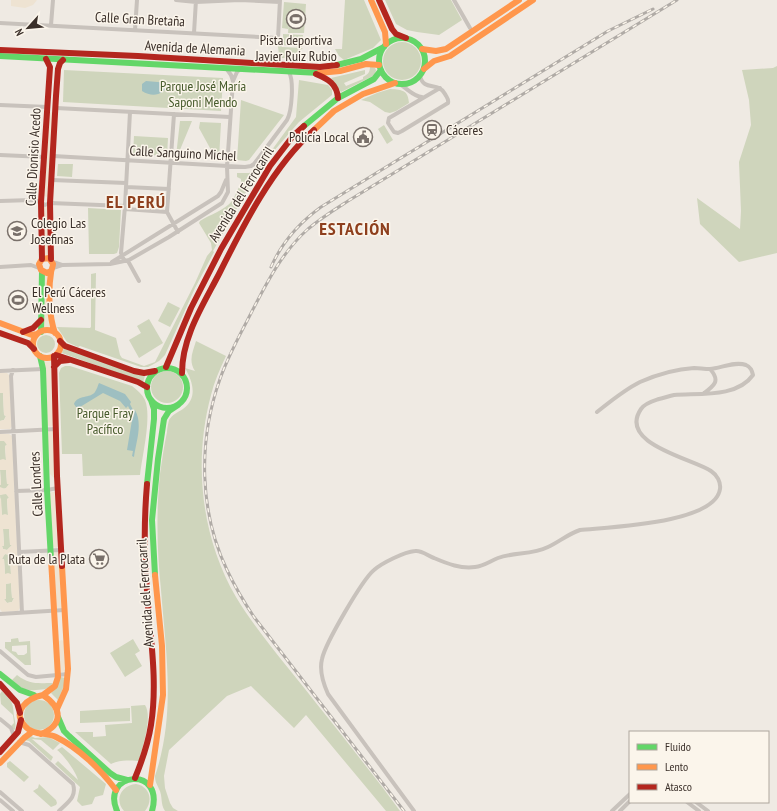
<svg xmlns="http://www.w3.org/2000/svg" width="777" height="811" font-family="'PT Sans Narrow',sans-serif">
<style>
.green{fill:#cfd5bc;fill-rule:evenodd}
.plaza{fill:#eee3d2;fill-rule:evenodd}
.water{fill:#9ebfc1}
.lines{fill:none;stroke-linecap:round;stroke-linejoin:round}
.street{stroke:#c8c2bc;stroke-width:4}
.fast{stroke:#63d668;stroke-width:6}
.slow{stroke:#ff974d;stroke-width:6}
.jam{stroke:#b3261e;stroke-width:6}
.rail-casing{stroke:#b0aba6;stroke-width:3}
.rail{stroke:#fbf5eb;stroke-width:1.5;stroke-dasharray:4.5;stroke-linecap:butt}
.labels{text-anchor:middle;dominant-baseline:central;stroke-width:3;stroke-linejoin:round;paint-order:stroke}
.street-label{font-size:14px;fill:#3a2f29;stroke:#fbf5eb}
.poi-label{font-size:14px;fill:#3a2f29;stroke:#fbf5eb;text-anchor:start}
.park-label{font-size:14px;fill:#465a2b;stroke:#fbf5eb}
.district-label{font-size:18px;font-weight:bold;letter-spacing:1px;fill:#8e3f1d;stroke:#fbf5eb}
</style>
<rect width="100%" height="100%" fill="#efeae3"/>
<path class="green" d="M 345,0 L 364,0 L 381,40 L 373,48 L 344,60 L 339,56 L 335,49 L 342,49 Z
M 385,0 L 451,0 L 462,20 L 439,35 L 417,32 L 407,30 L 396,24 Z
M 284,2 L 306,4 L 304,33 L 288,33 L 289,18 L 288,29 L 282,28 Z
M 283,34 L 303,35 L 302,47 L 283,45 Z
M383 61a19 19 0 1 1 38 0a19 19 0 1 1-38 0Z
M 279,45 L 282,45 L 282,47 L 303,48 L 290,58 L 281,58 L 281,54 L 279,54 L 278,47 Z
M 370,66 L 375,68 L 376,70 L 375,75 L 341,92 L 331,78 L 365,70 L 365,74 L 344,83 L 346,86 L 363,79 L 363,77 C 368,74 370,73 370,66 Z
M 777,66 L 777,253 L 739,262 L 700,224 L 697,198 L 740,229 L 741,211 L 739,162 L 751,125 L 749,100 L 742,70 L 773,68 Z
M 64,70 L 223,78 L 221,111 L 63,102 Z
M 299,80 L 328,85 L 332,90 L 332,95 L 299,122 L 273,152 L 250,185 L 213,251 L 214,252 L 195,288 L 165,355 L 159,361 L 152,365 L 148,367 L 141,367 L 80,346 L 78,347 L 67,342 L 57,327 L 90,328 L 91,327 L 91,274 L 96,273 L 95,330 L 116,338 L 120,355 L 122,358 L 144,366 L 155,362 L 195,283 L 207,256 L 212,250 L 211,243 L 199,223 L 200,221 C 209,215 225,210 232,201 C 236,195 237,189 241,184 L 241,179 L 237,177 L 237,173 L 249,173 L 258,169 L 296,117 Z
M 390,89 C 403,90 408,90 409,103 L 396,111 L 390,113 L 385,112 L 370,102 L 361,100 L 377,93 Z
M 241,100 L 284,115 L 249,160 L 246,161 L 237,160 Z
M 180,121 L 192,121 L 177,157 L 176,156 Z
M 200,122 L 221,123 L 219,159 L 216,159 L 199,128 Z
M 384,125 L 393,140 L 387,144 L 378,129 Z
M 134,136 L 168,138 L 167,156 L 133,154 Z
M 58,164 L 73,164 L 72,177 L 57,176 Z
M 88,208 L 121,210 L 119,247 L 117,253 L 114,254 L 89,254 Z
M 168,302 L 180,308 L 170,327 L 158,321 Z
M 149,319 L 163,343 L 139,358 L 129,340 L 141,333 L 137,326 Z
M37 344a9 9 0 1 1 18 0a9 9 0 1 1-18 0Z
M 196,341 L 226,356 C 220,369 214,382 211,395 C 193,462 201,537 236,597 C 259,635 289,668 316,703 C 339,731 361,760 383,788 L 400,811 L 386,811 L 306,715 L 294,728 L 251,686 L 227,696 L 169,750 L 164,776 L 165,788 L 170,803 L 173,808 L 178,811 L 165,811 C 160,804 163,796 159,789 C 157,784 155,782 155,776 C 176,714 166,653 161,590 C 157,552 156,512 160,474 C 162,460 164,446 167,432 C 167,429 168,424 169,420 C 172,415 178,412 183,409 C 198,398 193,382 185,368 L 195,371 C 188,361 193,351 196,341 Z
M 64,348 L 145,376 L 143,382 L 62,353 Z
M 65,366 L 70,366 L 132,386 C 137,390 142,394 145,400 C 152,417 142,456 140,475 L 83,476 L 82,454 L 62,454 L 59,373 L 61,368 Z
M151 387a16 16 0 1 1 32 0a16 16 0 1 1-32 0Z
M 0,393 L 3,393 L 4,415 L 6,416 L 4,420 L 0,421 Z
M 3,440 L 6,442 L 7,445 L 5,446 L 6,460 L 0,460 L 0,441 Z
M 6,469 L 7,484 L 9,484 L 7,488 L 2,489 L 0,488 L 0,485 L 1,484 L 0,470 Z
M 5,493 L 8,495 L 9,498 L 7,499 L 8,515 L 2,516 L 0,495 Z
M 3,529 L 9,529 L 10,544 L 12,545 L 7,550 L 3,549 L 2,546 L 4,545 Z
M 5,554 L 10,555 L 12,559 L 10,560 L 11,574 L 5,574 L 4,559 L 2,559 L 3,556 Z
M 11,583 L 12,597 L 14,598 L 12,602 L 7,603 L 4,599 L 6,598 L 5,584 Z
M 18,638 L 19,642 L 30,641 L 31,665 L 25,665 L 5,648 L 5,642 L 11,642 L 11,639 ZM 12,646 L 27,645 L 27,653 L 24,655 L 18,655 L 16,652 L 12,651 Z
M 133,639 L 140,651 L 135,654 L 142,666 L 125,677 L 110,653 Z
M 17,675 C 30,685 38,683 53,683 C 48,690 45,689 36,690 C 24,691 21,688 12,680 Z
M 61,677 L 65,678 L 66,681 L 58,700 L 51,693 C 56,688 56,682 61,677 Z
M 2,691 C 12,702 13,701 14,716 C 15,721 16,724 15,729 L 14,730 L 11,726 L 14,723 L 13,715 L 1,704 L 0,694 Z
M24 715a15 15 0 1 1 30 0a15 15 0 1 1-30 0Z
M 145,705 C 153,717 142,748 139,761 C 128,761 122,759 111,764 L 75,732 L 93,732 L 93,737 L 106,736 L 105,725 L 132,723 L 131,706 Z
M 130,708 L 130,721 L 80,723 L 80,711 Z
M 31,736 L 35,738 L 48,737 L 60,743 L 53,750 L 41,740 L 32,739 L 53,757 L 51,761 L 29,741 L 24,740 Z
M 62,747 L 106,784 L 103,795 L 95,797 L 92,804 L 82,806 L 77,801 L 80,787 L 55,764 L 58,761 L 78,780 C 76,772 64,755 57,750 Z
M 10,761 L 29,777 L 24,782 L 7,767 L 7,763 Z
M 39,784 L 56,800 L 57,803 L 56,805 L 51,807 L 33,791 L 38,788 Z
M 136,784 C 149,786 154,800 145,811 L 124,811 C 114,800 121,785 136,784 Z"/>
<path class="plaza" d="M 11,0 L 37,0 L 33,5 L 25,8 L 11,6 Z
M 51,112 L 53,113 L 49,195 L 47,197 L 44,196 L 49,114 Z
M 44,207 L 48,207 L 48,254 L 46,255 L 44,254 Z
M 45,275 L 47,275 L 49,278 L 48,315 L 50,327 L 43,327 Z
M 52,361 L 54,424 L 51,427 L 47,425 L 43,362 Z
M 0,373 L 7,373 L 9,375 L 12,426 L 10,429 L 0,429 L 0,421 L 4,420 L 6,416 L 4,415 L 3,393 L 0,393 Z
M 52,430 L 54,433 L 54,478 L 50,474 L 47,434 L 49,431 Z
M 0,434 L 9,434 L 12,436 L 20,608 L 18,611 L 2,612 L 0,609 L 0,499 L 1,498 L 2,515 L 5,514 L 8,515 L 7,499 L 9,498 L 6,494 L 0,495 L 0,487 L 5,489 L 9,484 L 7,484 L 6,470 L 0,470 L 1,485 L 0,485 L 0,460 L 3,459 L 6,460 L 5,446 L 7,445 L 4,441 L 0,441 ZM 3,529 L 9,529 L 10,545 L 12,545 L 7,550 L 3,549 L 2,546 L 4,546 ZM 5,554 L 10,555 L 12,559 L 10,559 L 11,574 L 8,573 L 5,574 L 4,559 L 2,559 ZM 11,583 L 12,598 L 14,598 L 12,602 L 7,603 L 4,599 L 6,599 L 6,584 Z
M 52,492 L 55,492 L 58,547 L 56,548 L 52,546 L 49,494 Z
M 56,552 L 59,552 L 63,606 L 61,608 L 57,608 L 56,607 L 53,553 Z
M 62,640 L 64,642 L 65,671 L 60,673 L 59,641 Z"/>
<path class="water" d="M 146,81 L 169,83 C 164,95 153,98 142,91 L 142,84 Z
M 99,383 L 125,394 L 131,402 L 130,404 L 133,410 L 135,410 C 143,424 136,442 134,457 L 132,456 L 133,451 L 127,450 L 132,420 L 128,411 L 130,410 L 128,406 L 126,408 L 120,401 L 103,393 L 80,407 L 76,407 L 74,404 C 78,394 90,399 95,392 C 97,389 98,385 99,383 Z"/>
<g class="lines">
<path class="street" d="M 176,0 L 196,2 L 240,0 L 280,2
M 454,0 L 470,28
M 0,23 L 278,38 L 280,0
M 51,25 L 53,0
M 135,30 L 137,0
M 194,33 L 196,0
M 420,76 C 424,92 438,81 445,94 C 447,98 449,99 448,103 L 402,131 L 398,133 L 394,132 L 388,123 L 389,118 L 440,88
M 233,81 L 237,72 L 240,69
M 399,84 C 407,88 414,97 422,97
M 0,105 L 48,107
M 56,108 L 230,117
M 174,114 L 167,212 L 178,232
M 0,155 L 45,157
M 53,156 L 245,167 L 251,166 L 254,164 L 287,120 C 292,111 294,81 289,72
M 52,180 L 126,183
M 126,187 L 169,189
M 0,201 L 32,200 L 41,202 L 45,205 L 50,203 L 125,206
M 125,209 L 167,212
M 126,261 L 124,260 L 121,253 L 125,206 L 130,112
M 128,261 L 139,281
M 53,262 L 62,265 L 53,268
M 112,262 L 218,196 L 221,192 L 226,180
M 62,265 L 110,264 L 129,260 L 169,237 L 222,203 L 228,192 L 227,167 L 233,81 L 231,75 L 226,68
M 0,267 L 31,265 L 39,268
M 13,370 L 11,376 L 22,613
M 0,371 L 43,369
M 703,394 C 714,386 721,381 710,369
M 0,432 L 56,429
M 16,491 L 47,490 L 58,488
M 19,552 L 61,550
M 0,614 L 64,610
M 0,651 L 28,675 L 36,677 L 68,674
M 0,719 L 11,728 L 14,736
M 19,742 L 29,745 L 73,784 C 77,797 68,802 59,811
M 0,792 L 22,811
M 0,800 L 13,811
M 687,802 L 699,811
M 696,802 L 708,811
M 414,811 L 328,694 C 323,683 319,671 322,659 C 325,644 362,580 374,570 C 382,563 404,552 415,551 C 422,550 428,556 434,558 C 448,564 461,569 475,567 C 484,566 490,561 498,558 C 514,552 532,555 548,547 C 559,542 568,534 580,530 C 607,527 715,524 720,489 C 721,482 717,475 711,471 C 694,459 617,444 641,409 C 645,403 653,401 659,399 C 664,398 669,396 674,395 C 699,393 737,398 753,375 C 752,371 751,367 746,365 C 735,361 721,368 710,369 C 704,369 699,368 694,368 C 677,369 656,375 640,382 C 624,390 611,401 597,412
M 612,811 L 630,794
M 620,811 L 630,801"/>
<path class="fast" d="M379 61a23 23 0 1 1 46 0a23 23 0 1 1-46 0Z
M 0,56 L 319,73
M 337,65 L 361,59 L 384,47
M 304,126 L 338,98 L 374,79 L 381,70
M 41,332 L 42,271
M 40,356 L 43,369 L 47,490 L 51,559
M147 388a20 20 0 1 1 40 0a20 20 0 1 1-40 0Z
M 147,484 L 154,419 L 154,409 L 151,400
M 155,575 L 152,520 L 158,459 L 164,419 L 169,411 L 178,405
M 0,674 L 20,690 L 34,695
M 58,717 L 64,731 L 69,736 L 110,773 L 116,777 L 127,780
M 117,811 C 100,772 165,765 152,811"/>
<path class="slow" d="M 371,0 L 385,32 L 386,44
M 422,49 L 436,51 L 446,49 L 519,0
M 424,69 L 434,61 L 450,56 L 533,0
M 319,73 L 340,71 L 366,64 L 379,65
M 314,130 L 334,111 L 363,94 L 395,83
M 51,271 L 47,273 L 41,270 L 39,264 L 42,259 L 49,258 L 53,264 C 53,267 51,270 51,273 C 48,291 49,316 55,333
M 0,323 L 32,335 L 37,334
M33 344a14 14 0 1 1 28 0a14 14 0 1 1-28 0Z
M 43,695 L 55,686 L 58,677 L 51,559
M 57,709 L 66,689 L 68,669 L 62,566
M 41,734 C 64,724 62,708 43,695 C 28,698 11,711 25,726 C 33,736 46,732 56,737 C 79,748 101,770 116,790
M 0,763 L 24,738 L 32,732
M 150,785 L 163,695 L 162,646 L 155,575"/>
<path class="jam" d="M 379,0 L 392,29 L 396,34 L 406,38
M 0,50 L 138,56 L 320,67 L 337,65
M 316,74 C 328,79 337,84 338,98
M 42,259 L 41,202 L 50,67 L 46,59
M 51,259 L 50,203 L 56,96 L 58,69 L 60,63 L 63,60
M 23,332 L 33,328 L 41,320
M 0,333 L 28,343 L 34,349
M 60,341 L 65,346 L 134,371 L 144,373 L 155,371
M 56,355 L 138,382 L 147,387
M 54,356 L 57,476 L 62,566
M 54,367 L 60,361 L 69,360
M 166,367 L 191,308 L 221,249 L 270,166 L 293,136 L 304,126
M 182,373 C 182,337 203,305 219,274 C 243,226 273,166 314,130
M 0,684 L 17,703 L 20,713
M 0,752 L 18,732 L 21,720
M 135,778 C 142,761 148,744 151,725 C 158,681 150,636 147,591 C 144,556 144,520 147,484"/>
<g class="rail-casing">
<path id="rail" d="M 271,267 C 282,242 299,223 321,207 L 608,31 L 653,9
M 404,811 L 254,617 C 244,602 235,587 227,570 C 199,511 198,441 220,379 C 227,359 237,340 247,321 C 264,288 280,254 308,229 C 321,218 334,210 348,201 L 677,0"/>
</g>
<use href="#rail" class="rail"/>
</g>
<defs>
<g id="stadium-ring" transform="scale(1)"><circle r="9.5" fill="#fbf5eb" stroke="#79706a" stroke-width="1.5"/><path d="M0-5a6.5 5 0 1 0 0 10a6.5 5 0 1 0 0-10ZM-3.5-1.8h7v3.6h-7Z" fill="#79706a"/></g>
<g id="station-ring" transform="scale(1)"><circle r="9.5" fill="#fbf5eb" stroke="#79706a" stroke-width="1.5"/><path d="M-3-6H3Q5-6 5-4V2Q5 4 3 4L4.5 6H3L1.5 4h-3L-3 6H-4.5L-3 4Q-5 4-5 2V-4Q-5-6-3-6ZM-3.5-4v3h7v-3ZM-3.5 1v1.5H-2V1ZM2 1v1.5H3.5V1Z" fill="#79706a"/></g>
<g id="civic-ring" transform="scale(1)"><circle r="9.5" fill="#fbf5eb" stroke="#79706a" stroke-width="1.5"/><path d="M-.6-6.5H3V-4.5H.6V-3L4-1V1h2V6H-6V1h2V-1L-.6-3ZM-1.2 2.5V6h2.4V2.5Z" fill="#79706a"/></g>
<g id="school-ring" transform="scale(1)"><circle r="9.5" fill="#fbf5eb" stroke="#79706a" stroke-width="1.5"/><path d="M0-5L7-2L0 1L-7-2ZM-4 1L0 2.5L4 1V4Q0 6-4 4Z" fill="#79706a"/></g>
<g id="supermarket-ring" transform="scale(1)"><circle r="9.5" fill="#fbf5eb" stroke="#79706a" stroke-width="1.5"/><path d="M-6-5.5h2.5l.6 2H6L4.5 2H-2.5L-4.4-4H-6ZM-1.5 3.2a1.3 1.3 0 1 0 .1 0ZM3 3.2a1.3 1.3 0 1 0 .1 0Z" fill="#79706a"/></g>
</defs>
<g fill-rule="evenodd">
<use href="#stadium-ring" x="296" y="19"/>
<use href="#station-ring" x="432" y="130"/>
<use href="#civic-ring" x="363" y="137"/>
<use href="#school-ring" x="17" y="231"/>
<use href="#stadium-ring" x="18" y="300"/>
<use href="#supermarket-ring" x="99" y="559"/>
</g>
<g class="labels">
<g class="street-label">
<text transform="translate(140 19) rotate(3)">Calle Gran Bretaña</text>
<text transform="translate(195 48) rotate(3)">Avenida de Alemania</text>
<text transform="translate(183 153) rotate(3)">Calle Sanguino Michel</text>
<text transform="translate(33 157) rotate(-87)">Calle Dionisio Acedo</text>
<text transform="translate(241 194) rotate(-58)">Avenida del Ferrocarril</text>
<text transform="translate(36 484) rotate(-93)">Calle Londres</text>
<text transform="translate(145 593) rotate(-94)">Avenida del Ferrocarril</text>
</g>
<g class="poi-label">
<text x="296" y="40" text-anchor="middle">Pista deportiva<tspan x="296" dy="16">Javier Ruiz Rubio</tspan></text>
<text x="446" y="130">Cáceres</text>
<text x="349" y="137" text-anchor="end">Policía Local</text>
<text x="31" y="223">Colegio Las<tspan x="31" dy="16">Josefinas</tspan></text>
<text x="32" y="292">El Perú Cáceres<tspan x="32" dy="16">Wellness</tspan></text>
<text x="85" y="559" text-anchor="end">Ruta de la Plata</text>
</g>
<g class="park-label">
<text x="203" y="86">Parque José María<tspan x="203" dy="16">Saponi Mendo</tspan></text>
<text x="105" y="413">Parque Fray<tspan x="105" dy="16">Pacífico</tspan></text>
</g>
<g class="district-label">
<text x="136" y="201">EL PERÚ</text>
<text x="355" y="228">ESTACIÓN</text>
</g>
</g>
<rect x="629" y="731" width="140" height="72" fill="#fbf5eb" stroke="#aea69d"/>
<rect x="637" y="744" width="20" height="6" fill="#63d668" stroke="#aea69d"/>
<text x="665" y="751" font-size="12" fill="#3a2f29">Fluido</text>
<rect x="637" y="764" width="20" height="6" fill="#ff974d" stroke="#aea69d"/>
<text x="665" y="771" font-size="12" fill="#3a2f29">Lento</text>
<rect x="637" y="784" width="20" height="6" fill="#b3261e" stroke="#aea69d"/>
<text x="665" y="791" font-size="12" fill="#3a2f29">Atasco</text>
<g transform="translate(28 28) rotate(243)" stroke="#fbf5eb" stroke-width="3" paint-order="stroke">
<path d="M0-3L7 15L0 10L-7 15Z" fill="#3a2f29"/>
<text y="-6" font-size="11" font-weight="bold" text-anchor="middle" fill="#3a2f29">N</text>
</g>
</svg>
